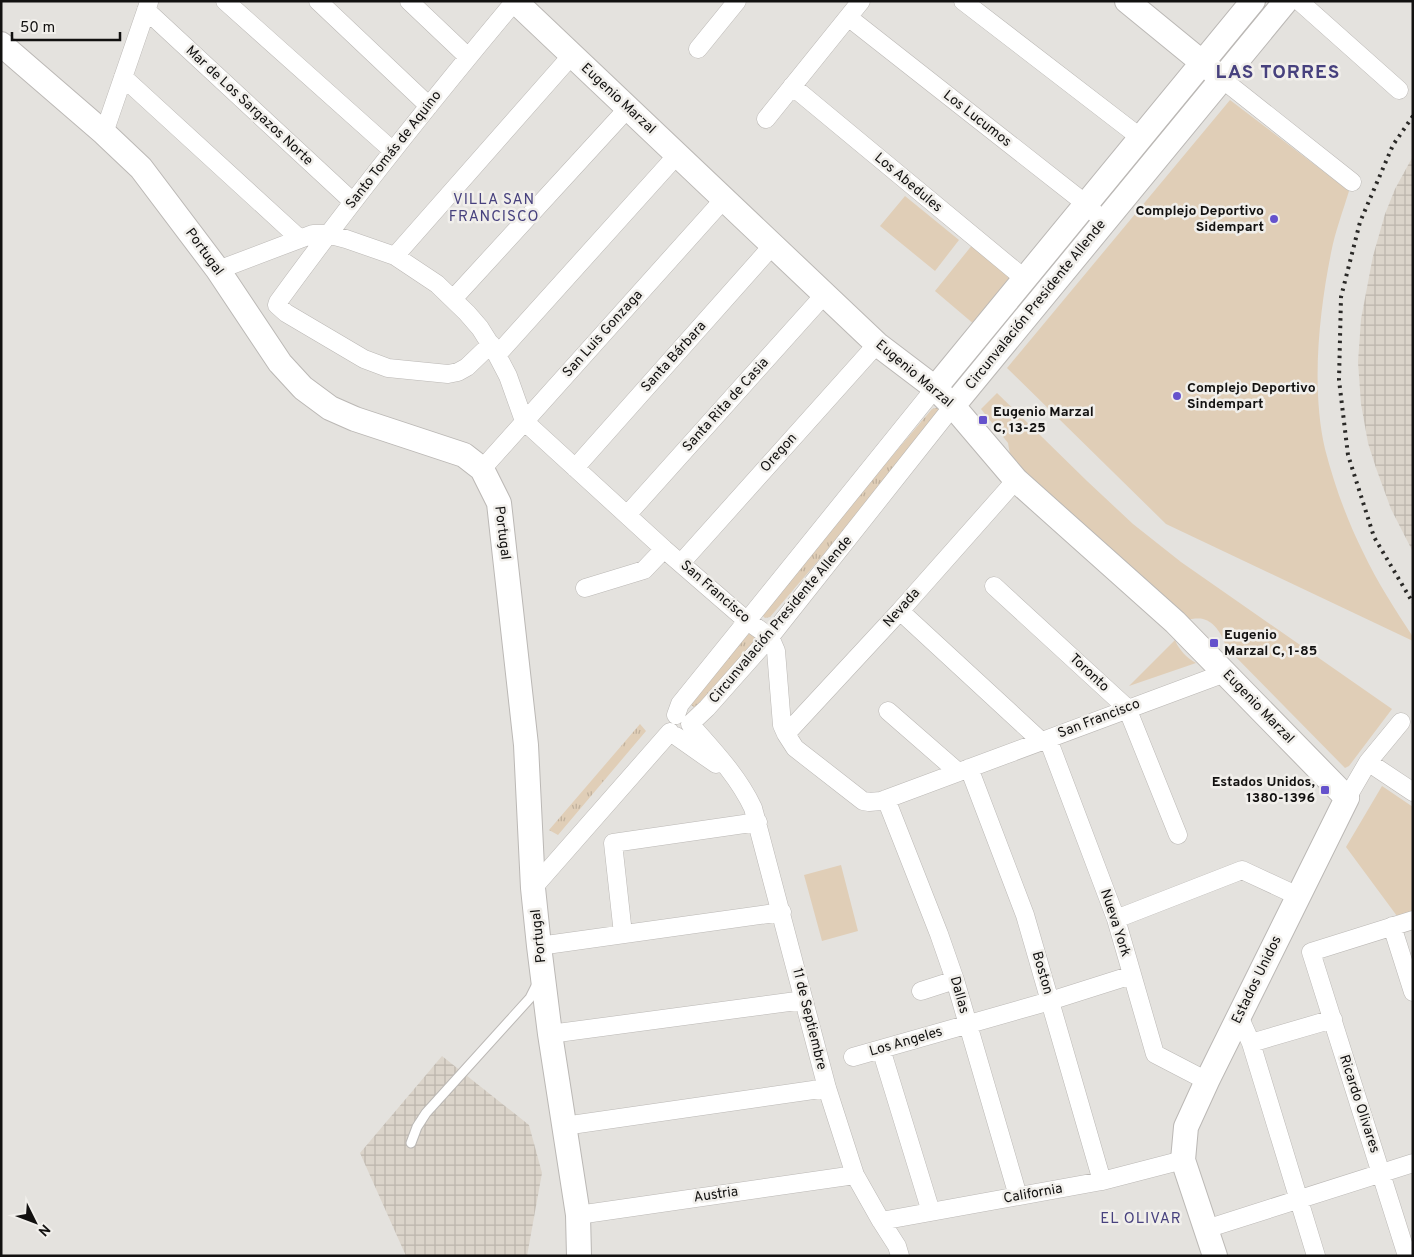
<svg xmlns="http://www.w3.org/2000/svg" width="1414" height="1257" font-family="Overpass,sans-serif">
<style>
.industrial{fill:url(#industrial-grid)}
.grass{fill:url(#grass-tufts)}
.green{fill:#e0ceb7}
.lines{fill:none;stroke-linecap:round;stroke-linejoin:round}
.service-casing{stroke:#bbb8b5;stroke-width:11}
.minor-casing{stroke:#bbb8b5;stroke-width:19}
.secondary-casing{stroke:#bbb8b5;stroke-width:26}
.service{stroke:#fff;stroke-width:9}
.minor{stroke:#fff;stroke-width:18}
.secondary{stroke:#fff;stroke-width:24}
.rail{stroke:#2a2927;stroke-width:4;stroke-dasharray:2.5 5;stroke-linecap:butt}
.poi-dot{fill:#6552cc;stroke:#f1efeb;stroke-width:2}
.labels{text-anchor:middle;dominant-baseline:central;stroke-width:5;stroke-linejoin:round;paint-order:stroke}
.street-label{font-size:14px;fill:#121110;stroke:#f1efeb}
.poi-label{font-size:14px;font-weight:bold;fill:#121110;stroke:#f1efeb;text-anchor:start}
.neighbourhood-label{font-size:15px;letter-spacing:1px;fill:#47417e;stroke:#f1efeb}
.district-label{font-size:19px;font-weight:bold;letter-spacing:1px;fill:#47417e;stroke:#f1efeb}
</style>
<defs>
<pattern id="industrial-grid" width="8" height="8" patternUnits="userSpaceOnUse" patternTransform="scale(1.25)"><rect width="8" height="8" fill="#dbd4ca"/><path d="M0 4h8M4 0v8" fill="none" stroke="#bbb5ac"/></pattern>
<pattern id="grass-tufts" width="24" height="20" patternUnits="userSpaceOnUse" patternTransform="scale(1.25)"><rect width="24" height="20" fill="#e0ceb7"/><path d="M3 7l-1-3M5 7V3M7 7l1-3M15 17l-1-3M17 17v-4M19 17l1-3" fill="none" stroke="#bfb09c"/></pattern>
</defs>
<rect width="100%" height="100%" fill="#e4e2de"/>
<path class="industrial" d="M 1413,156 L 1413,552 L 1391,509 L 1376,468 L 1368,443 L 1361,404 L 1358,362 L 1361,319 L 1373,256 L 1385,214 L 1395,189 Z
M 442,1056 L 529,1125 L 542,1173 L 527,1256 L 406,1256 L 360,1153 Z"/>
<path class="grass" d="M 1207,75 L 1210,75 L 1105,209 L 1101,206 L 1100,203 Z
M 1080,225 L 1083,228 L 1083,231 L 978,363 L 970,356 Z
M 939,407 L 942,416 L 770,617 L 765,618 L 761,614 L 763,608 L 932,409 Z
M 752,630 L 758,636 L 699,707 L 694,707 L 691,705 L 690,700 Z
M 640,724 L 646,731 L 558,835 L 549,830 Z"/>
<path class="green" d="M 1230,100 L 1349,191 C 1343,211 1335,232 1331,253 C 1319,313 1311,388 1325,449 C 1334,484 1347,520 1363,552 C 1377,582 1395,609 1413,637 L 1413,641 L 1166,524 L 1007,368 Z
M 905,196 L 959,240 L 935,271 L 880,226 Z
M 973,244 L 1015,278 L 975,325 L 935,291 Z
M 997,393 L 1087,481 L 1133,524 L 1181,562 L 1392,709 L 1349,766 L 1345,768 L 1226,647 C 1223,636 1215,622 1203,619 C 1198,618 1191,619 1186,620 L 1011,460 L 1008,443 L 981,409 Z
M 1175,640 C 1179,650 1187,658 1196,663 L 1129,686 Z
M 1382,786 L 1413,807 L 1413,911 L 1397,916 L 1346,847 Z
M 841,865 L 858,931 L 822,941 L 804,875 Z"/>
<g class="lines">
<g class="service-casing">
<path id="service" d="M 411,1143 L 417,1127 L 426,1113 L 530,998 L 538,982"/>
</g>
<g class="minor-casing">
<path id="minor" d="M 225,1 L 393,151
M 318,1 L 429,106
M 409,1 L 468,57
M 963,1 L 1141,138
M 1299,1 L 1399,90
M 146,10 L 353,202
M 848,17 L 1086,204 L 1104,222
M 698,49 L 737,1
M 123,77 L 300,239
M 1222,79 L 1352,182
M 792,86 L 1025,279
M 766,119 L 861,1
M 104,133 L 149,2
M 395,256 L 572,55
M 218,270 L 313,234 L 327,234 L 346,239 L 395,256 L 437,284 L 467,313 L 480,328 L 497,355 L 508,376 L 524,421 L 664,549 L 746,620 L 770,637 L 776,651 L 782,725 L 786,734 L 795,748 L 863,801 L 869,802 L 881,801 L 1225,673
M 453,299 L 628,108
M 491,344 L 467,367 L 458,372 L 448,374 L 388,368 L 364,359 L 286,313 L 277,305 L 278,302 C 353,199 433,99 515,1
M 497,355 L 677,155
M 575,468 L 773,245
M 482,469 L 724,199
M 627,515 L 825,294
M 681,563 L 877,344
M 994,586 L 1127,708 L 1178,835
M 585,588 L 644,570 L 664,549
M 900,611 L 1041,741
M 888,711 L 958,772
M 676,715 L 680,704 L 935,388
M 786,734 L 900,611 L 1016,480
M 676,736 L 716,764
M 1048,739 L 1116,919 L 1155,1054 L 1207,1081
M 1368,762 L 1413,792
M 969,768 L 1025,915 L 1102,1181
M 1347,798 L 1368,762 L 1401,722
M 886,799 L 939,934 L 955,980 L 1018,1196
M 533,888 L 670,732
M 1116,919 L 1242,870 L 1298,896
M 1392,926 L 1413,992
M 623,934 L 613,843 L 758,822
M 539,946 L 782,912
M 921,991 L 955,980
M 1239,1016 L 1251,1043 L 1316,1256
M 550,1034 L 804,1000
M 1251,1043 L 1333,1019
M 881,1049 L 931,1212
M 853,1057 L 1050,1001 L 1132,975
M 564,1126 L 827,1088
M 578,1215 L 855,1175
M 881,1221 L 1102,1181 L 1183,1160
M 1206,1229 L 1413,1163
M 900,1256 L 897,1246 L 881,1221 L 855,1175 L 827,1088 L 753,808 C 738,776 713,750 690,724 L 707,708 L 770,637 L 953,406
M 1407,1256 L 1311,952 L 1413,920"/>
</g>
<g class="secondary-casing">
<path id="secondary" d="M 515,1 L 877,344 L 935,388 L 953,406 L 1016,480 L 1175,622 L 1347,798 L 1207,1081 L 1186,1127 L 1183,1160 L 1215,1256
M 1127,1 L 1215,73
M 1,44 L 104,133 L 141,168 L 218,270 L 280,363 L 303,388 L 330,408 L 355,419 L 464,455 L 482,469 L 499,503 L 526,745 L 533,888 L 539,946 L 550,1034 L 578,1215 L 579,1256
M 935,388 L 1253,1
M 953,406 L 1286,1"/>
</g>
<use href="#service" class="service"/>
<use href="#minor" class="minor"/>
<use href="#secondary" class="secondary"/>
<path class="rail" d="M 1413,116 L 1393,145 L 1360,222 L 1341,297 L 1339,380 L 1348,455 L 1374,537 L 1413,603"/>
</g>
<g class="poi-dot">
<circle cx="1274" cy="219" r="5"/>
<circle cx="1177" cy="396" r="5"/>
<rect x="978" y="415" width="10" height="10" rx="2.5"/>
<rect x="1209" y="638" width="10" height="10" rx="2.5"/>
<rect x="1320" y="785" width="10" height="10" rx="2.5"/>
</g>
<g class="labels">
<g class="street-label">
<text transform="translate(618 99) rotate(43)">Eugenio Marzal</text>
<text transform="translate(249 106) rotate(43)">Mar de Los Sargazos Norte</text>
<text transform="translate(977 119) rotate(38)">Los Lucumos</text>
<text transform="translate(394 150) rotate(-52)">Santo Tomás de Aquino</text>
<text transform="translate(908 183) rotate(40)">Los Abedules</text>
<text transform="translate(204 252) rotate(54)">Portugal</text>
<text transform="translate(1036 305) rotate(-51)">Circunvalación Presidente Allende</text>
<text transform="translate(603 334) rotate(-48)">San Luis Gonzaga</text>
<text transform="translate(674 357) rotate(-48)">Santa Bárbara</text>
<text transform="translate(914 374) rotate(40)">Eugenio Marzal</text>
<text transform="translate(726 405) rotate(-48)">Santa Rita de Casia</text>
<text transform="translate(779 453) rotate(-48)">Oregon</text>
<text transform="translate(502 533) rotate(83)">Portugal</text>
<text transform="translate(715 592) rotate(41)">San Francisco</text>
<text transform="translate(902 608) rotate(-48)">Nevada</text>
<text transform="translate(781 620) rotate(-50)">Circunvalación Presidente Allende</text>
<text transform="translate(1089 673) rotate(43)">Toronto</text>
<text transform="translate(1258 707) rotate(46)">Eugenio Marzal</text>
<text transform="translate(1099 719) rotate(-21)">San Francisco</text>
<text transform="translate(1115 923) rotate(72)">Nueva York</text>
<text transform="translate(539 936) rotate(-96)">Portugal</text>
<text transform="translate(1042 973) rotate(74)">Boston</text>
<text transform="translate(1257 980) rotate(-64)">Estados Unidos</text>
<text transform="translate(959 995) rotate(74)">Dallas</text>
<text transform="translate(809 1019) rotate(76)">11 de Septiembre</text>
<text transform="translate(906 1042) rotate(-16)">Los Angeles</text>
<text transform="translate(1359 1104) rotate(72)">Ricardo Olivares</text>
<text transform="translate(1033 1194) rotate(-10)">California</text>
<text transform="translate(716 1195) rotate(-8)">Austria</text>
</g>
<g class="poi-label">
<text x="1264" y="211" text-anchor="end">Complejo Deportivo<tspan x="1264" dy="16">Sidempart</tspan></text>
<text x="1187" y="388">Complejo Deportivo<tspan x="1187" dy="16">Sindempart</tspan></text>
<text x="993" y="412">Eugenio Marzal<tspan x="993" dy="16">C, 13-25</tspan></text>
<text x="1224" y="635">Eugenio<tspan x="1224" dy="16">Marzal C, 1-85</tspan></text>
<text x="1315" y="782" text-anchor="end">Estados Unidos,<tspan x="1315" dy="16">1380-1396</tspan></text>
</g>
<g class="neighbourhood-label">
<text x="494" y="200">VILLA SAN<tspan x="494" dy="17">FRANCISCO</tspan></text>
<text x="1141" y="1219">EL OLIVAR</text>
</g>
<g class="district-label">
<text x="1278" y="73">LAS TORRES</text>
</g>
</g>
<rect width="1414" height="1257" fill="none" stroke="#121110" stroke-width="5"/>
<g transform="translate(35 1222) rotate(132)" stroke="#f1efeb" stroke-width="4" paint-order="stroke">
<path d="M0-4L9 19L0 12L-9 19Z" fill="#121110"/>
<text y="-8" font-size="14" font-weight="bold" text-anchor="middle" fill="#121110">N</text>
</g>
<path d="M12 32v8h108v-8" fill="none" stroke="#121110" stroke-width="2.5"/>
<text x="20" y="32" font-size="15" fill="#121110" stroke="#f1efeb" stroke-width="4" paint-order="stroke">50 m</text>
</svg>
